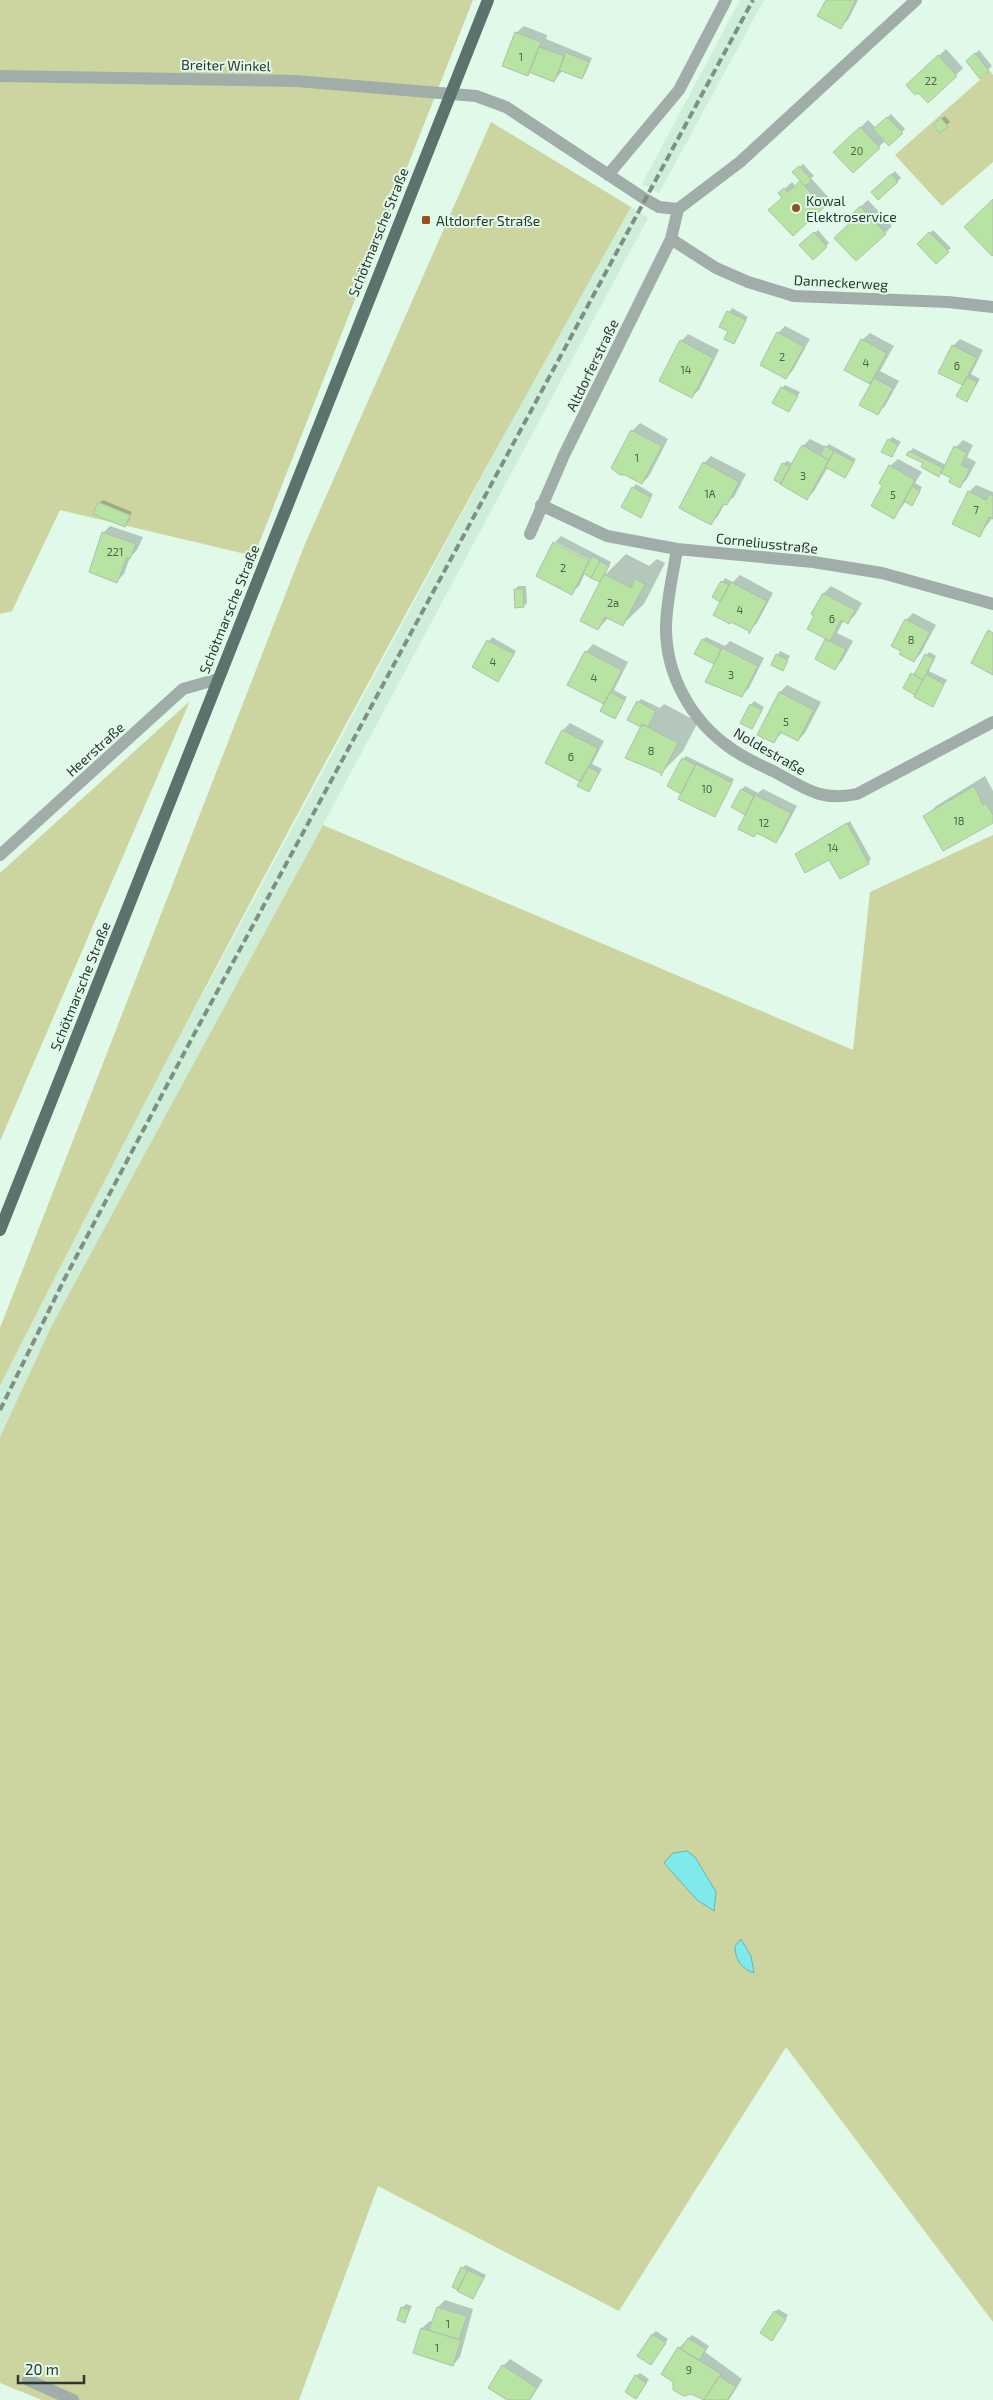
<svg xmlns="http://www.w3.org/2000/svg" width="993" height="2400" font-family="'Exo 2',sans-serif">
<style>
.built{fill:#ceeed9}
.green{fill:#ccd5a0}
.water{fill:#7feaec;stroke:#66b4b4}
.shadow{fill:#0003}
.building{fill:#b7e4a3;stroke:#b0bfaa}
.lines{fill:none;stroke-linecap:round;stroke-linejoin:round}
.minor{stroke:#a0ada9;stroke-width:12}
.major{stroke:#5c736d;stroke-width:12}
.rail{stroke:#7e8f84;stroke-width:4;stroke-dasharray:8 4;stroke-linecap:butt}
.poi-dot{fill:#93511d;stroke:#e0f9e9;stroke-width:2}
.labels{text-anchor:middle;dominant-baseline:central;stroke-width:4;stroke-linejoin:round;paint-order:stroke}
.number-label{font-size:11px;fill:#50624e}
.street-label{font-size:14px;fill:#2d3731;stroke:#e0f9e9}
.poi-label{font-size:14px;fill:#2d3731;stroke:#e0f9e9;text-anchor:start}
</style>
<rect width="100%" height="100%" fill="#e0f9e9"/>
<path class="built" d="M 740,0 L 764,0 L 659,193 L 642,184 Z
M 631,207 L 648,218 L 140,1166 L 51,1327 L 0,1437 L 0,1386 L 124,1140 L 523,400 Z"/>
<path class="green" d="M 0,0 L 473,0 L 254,556 L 60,510 L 12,611 L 0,614 Z
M 990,71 L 993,75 L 993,162 L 942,206 L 895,155 Z
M 491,122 L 631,207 C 413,596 200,988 0,1386 L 0,1328 L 305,544 Z
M 190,701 L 0,1141 L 0,873 Z
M 323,825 L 853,1050 L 870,892 L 993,835 L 993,2322 L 786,2047 L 619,2311 L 378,2186 L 299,2400 L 42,2400 L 0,2383 L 0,1437 L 51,1327 Z"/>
<path class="water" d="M 687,1851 L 695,1857 L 716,1892 L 714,1911 L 697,1900 L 664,1863 L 673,1853 Z
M 741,1939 L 751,1956 L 754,1973 C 741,1968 735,1960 735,1946 Z"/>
<path class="shadow" d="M 827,0 L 858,0 L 848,20 L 840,27 Z
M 524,26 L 547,35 L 546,39 L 592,58 L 585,74 L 582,78 L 563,70 L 554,81 L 531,71 L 527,75 L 516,33 Z
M 946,49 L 963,68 L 956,75 L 914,78 Z
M 979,50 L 992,66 L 980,77 L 968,61 Z
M 891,114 L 905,129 L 889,145 L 885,141 L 853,172 L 835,152 L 868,120 L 876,128 Z
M 945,116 L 950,122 L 939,131 L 937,122 Z
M 803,164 L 814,176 L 811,178 L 830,199 L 793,234 L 783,197 L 780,193 L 792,182 L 795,186 L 801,181 L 794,172 Z
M 895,171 L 901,178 L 878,199 L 872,192 Z
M 868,200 L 892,226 L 885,233 L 858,209 Z
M 818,230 L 829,243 L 813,258 L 801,245 Z
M 933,230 L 951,248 L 936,262 L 919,244 Z
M 732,308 L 748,317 L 733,342 L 729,331 L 720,326 Z
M 785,326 L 810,339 L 793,370 L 786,378 L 778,333 Z
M 870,333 L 894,346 L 880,371 L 899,381 L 885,406 L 878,413 L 872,384 L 846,370 L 862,340 Z
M 688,334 L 719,350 L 699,390 L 691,397 L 681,341 Z
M 960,339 L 983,350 L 971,374 L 980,379 L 967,400 L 953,346 Z
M 785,385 L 800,392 L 789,410 L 782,388 Z
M 640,423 L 668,439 L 649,476 L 642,483 L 612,468 L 632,431 Z
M 892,437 L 901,442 L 891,456 L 889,440 Z
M 810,439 L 826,447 L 829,444 L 856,459 L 845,476 L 828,467 L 814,491 L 807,498 L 783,464 L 787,461 L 793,464 L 803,446 Z
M 963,440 L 973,445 L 967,457 L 976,462 L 967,479 L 960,486 L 952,477 L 942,472 L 939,475 L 925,463 L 908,454 L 913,448 L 946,465 L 956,447 Z
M 711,456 L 746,474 L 734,497 L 725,503 L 718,516 L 711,523 L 704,463 Z
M 898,459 L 922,472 L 915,483 L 922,487 L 915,501 L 906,501 L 894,517 L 884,485 L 880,483 L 890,466 Z
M 636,484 L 653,494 L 640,516 L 633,488 Z
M 976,485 L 993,492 L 993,517 L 979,536 L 969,492 Z
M 103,500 L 132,512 L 128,522 L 125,525 L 99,503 Z
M 110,526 L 143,537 L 137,550 L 130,557 L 124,574 L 117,581 L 103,533 Z
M 561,536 L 611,562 L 605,575 L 626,554 L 649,566 L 657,559 L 665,563 L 644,604 L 623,624 L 609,617 L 598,629 L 602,582 L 585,573 L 579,586 L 571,593 L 554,543 L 594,565 L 595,563 L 555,542 Z
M 740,575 L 773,593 L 757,623 L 750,630 L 722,602 L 714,597 L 725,578 L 733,582 Z
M 518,586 L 526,586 L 527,603 L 523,606 L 515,590 Z
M 831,586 L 862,603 L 855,615 L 848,622 L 844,620 L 837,633 L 853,641 L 842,661 L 835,668 L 817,658 L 827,638 L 813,614 L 824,593 Z
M 913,613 L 936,625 L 921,653 L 914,661 L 906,620 Z
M 492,637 L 516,651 L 498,680 L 474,667 Z
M 706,637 L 725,646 L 730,641 L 764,658 L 749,688 L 742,695 L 717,658 L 713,662 L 703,640 Z
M 593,644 L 628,662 L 614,690 L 627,697 L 614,717 L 605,703 L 586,652 Z
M 780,651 L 790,656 L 782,669 L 772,664 Z
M 929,652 L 936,656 L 929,671 L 947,680 L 932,705 L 904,688 Z
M 787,685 L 821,702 L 805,733 L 798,740 L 782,732 L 774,742 L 759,734 L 780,692 Z
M 641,699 L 660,708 L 664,704 L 698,722 L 683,751 L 662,772 L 642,727 L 638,702 Z
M 754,701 L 764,707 L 752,728 L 751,705 Z
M 570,723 L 604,741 L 592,764 L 602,769 L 589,791 L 582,781 L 546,763 L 563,730 Z
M 686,756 L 734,779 L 714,815 L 683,793 L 683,759 Z
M 985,776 L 993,791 L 993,822 L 925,817 L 936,806 Z
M 745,786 L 758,793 L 763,789 L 797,806 L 782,834 L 775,841 L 748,809 L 744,813 L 742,789 Z
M 850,821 L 871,859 L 868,863 L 796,854 Z
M 466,2265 L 486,2275 L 473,2297 L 462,2268 Z
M 445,2300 L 473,2309 L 460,2357 L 453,2365 L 415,2352 L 422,2328 L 430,2321 L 433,2322 L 438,2307 Z
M 406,2304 L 412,2306 L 405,2321 L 402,2308 Z
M 778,2309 L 788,2315 L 772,2339 L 775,2312 Z
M 656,2331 L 668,2339 L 654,2360 L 653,2334 Z
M 692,2335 L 709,2346 L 705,2352 L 742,2379 L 729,2400 L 703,2400 L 691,2392 L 679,2348 Z
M 510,2359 L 543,2380 L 530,2400 L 509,2400 L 503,2366 Z
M 640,2373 L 649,2379 L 639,2395 L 636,2376 Z"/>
<path class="building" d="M 826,0 L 856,0 L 841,29 L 817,16 Z
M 515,32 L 541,42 L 528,76 L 502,66 Z
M 539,47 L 565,56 L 554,82 L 529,72 Z
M 565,52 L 589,62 L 582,79 L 559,70 Z
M 975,53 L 989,71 L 980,79 L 966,61 Z
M 938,55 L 957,76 L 928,103 L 918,93 L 915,95 L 906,85 Z
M 887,117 L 903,133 L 889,146 L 873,129 Z
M 941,118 L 948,127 L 939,133 L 933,125 Z
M 860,127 L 880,148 L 853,173 L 833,152 Z
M 799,166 L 812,180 L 805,186 L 792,172 Z
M 891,174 L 898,182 L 878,200 L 871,192 Z
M 800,181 L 824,207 L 793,236 L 768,210 L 782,198 L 778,193 L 784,188 L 788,192 Z
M 993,199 L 993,255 L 992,256 L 964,227 Z
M 860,206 L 886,234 L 856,261 L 834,238 L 853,220 L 850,216 Z
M 814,232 L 827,247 L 813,260 L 799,245 Z
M 929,232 L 949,252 L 936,264 L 917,244 Z
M 727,311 L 746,320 L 734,344 L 724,339 L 728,331 L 719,327 Z
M 777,332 L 804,347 L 786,379 L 760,365 Z
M 861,339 L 887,353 L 870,384 L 844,370 Z
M 680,340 L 713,358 L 692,398 L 659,381 Z
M 952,345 L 977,358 L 963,385 L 938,373 Z
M 967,377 L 977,382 L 967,402 L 956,396 Z
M 874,378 L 893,388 L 878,415 L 859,405 Z
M 781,387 L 798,396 L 789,412 L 772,403 Z
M 631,430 L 662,446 L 642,484 L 625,475 L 620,475 L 611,468 Z
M 888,439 L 898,445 L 892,457 L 881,452 Z
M 802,445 L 829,460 L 807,500 L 780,484 Z
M 825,446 L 834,451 L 829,460 L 820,455 Z
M 954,446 L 967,453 L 961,465 L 970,469 L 960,488 L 949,482 L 951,478 L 941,473 Z
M 834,451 L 854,462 L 845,478 L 825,467 Z
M 909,451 L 943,468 L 939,477 L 921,467 L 923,463 L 906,455 Z
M 703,462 L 739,482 L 727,505 L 723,504 L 711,525 L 679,508 Z
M 782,463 L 790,467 L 781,484 L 774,480 Z
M 889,465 L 915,480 L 894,519 L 871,506 L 882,486 L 879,483 Z
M 912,486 L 920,491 L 912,506 L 904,501 Z
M 632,487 L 651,497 L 641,518 L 621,507 Z
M 968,491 L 986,500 L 989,494 L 993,496 L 993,519 L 989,517 L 980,537 L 952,524 Z
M 98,502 L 130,515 L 125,527 L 93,514 Z
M 102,532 L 136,544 L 130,559 L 127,557 L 117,583 L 89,572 Z
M 553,542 L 589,561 L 572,595 L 536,576 Z
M 592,556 L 600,561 L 591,578 L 583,573 Z
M 600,561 L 609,566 L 600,582 L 591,578 Z
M 604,574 L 631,588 L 635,579 L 645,584 L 623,626 L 605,617 L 598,630 L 580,621 Z
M 721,581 L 729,585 L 720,602 L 712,597 Z
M 731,582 L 767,601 L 749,634 L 749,631 L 731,622 L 730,624 L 713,615 Z
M 514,589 L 523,589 L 524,607 L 515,608 Z
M 823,593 L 855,610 L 848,624 L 841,620 L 830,641 L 807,629 L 814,616 L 811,614 Z
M 905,619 L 930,632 L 914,662 L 899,654 L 901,651 L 891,646 Z
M 988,630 L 993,633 L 993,675 L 971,663 Z
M 702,639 L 721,649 L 714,664 L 694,654 Z
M 825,639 L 846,649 L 835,670 L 815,659 Z
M 487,640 L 514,654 L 498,682 L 472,667 Z
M 722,648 L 758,666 L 742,697 L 705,682 Z
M 585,651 L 622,670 L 604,704 L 567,685 Z
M 776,654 L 788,660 L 783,671 L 771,665 Z
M 925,654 L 934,659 L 923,680 L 914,675 Z
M 911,673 L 923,680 L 915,695 L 903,688 Z
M 926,674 L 944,684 L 933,707 L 914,697 Z
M 610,692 L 625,700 L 615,719 L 600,711 Z
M 779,692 L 814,710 L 798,741 L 780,732 L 774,743 L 757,735 Z
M 637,701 L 656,711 L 648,727 L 642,724 L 641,727 L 627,720 Z
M 750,704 L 762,710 L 752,729 L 740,723 Z
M 642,724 L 678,743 L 661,776 L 661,773 L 625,758 Z
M 562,730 L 598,748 L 581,782 L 545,763 Z
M 682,758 L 695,765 L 681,794 L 667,786 Z
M 696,764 L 732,783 L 715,817 L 678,799 Z
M 588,767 L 599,772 L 589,792 L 577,786 Z
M 974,786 L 983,805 L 986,803 L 993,815 L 993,823 L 943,851 L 923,816 Z
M 741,789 L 754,796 L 745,815 L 731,807 Z
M 755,795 L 791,813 L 776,843 L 757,833 L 754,837 L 738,829 Z
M 847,823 L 869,864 L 840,879 L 829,860 L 805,873 L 795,854 Z
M 461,2267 L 468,2270 L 458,2290 L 452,2287 Z
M 468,2270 L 484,2278 L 473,2299 L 457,2291 Z
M 401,2307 L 409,2310 L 405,2323 L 397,2320 Z
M 437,2307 L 467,2316 L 459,2340 L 429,2330 Z
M 774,2311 L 786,2319 L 772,2341 L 760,2333 Z
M 421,2328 L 461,2340 L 453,2366 L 413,2353 Z
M 652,2334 L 666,2343 L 651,2365 L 637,2356 Z
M 688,2338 L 706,2349 L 699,2361 L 681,2349 Z
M 678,2347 L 721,2374 L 704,2400 L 691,2394 L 684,2396 L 673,2390 L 673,2382 L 661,2374 Z
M 502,2365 L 537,2388 L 529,2400 L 507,2400 L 488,2388 Z
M 635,2375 L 646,2383 L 636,2399 L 625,2392 Z
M 719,2376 L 736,2387 L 727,2400 L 704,2400 Z"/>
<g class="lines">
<path class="minor" d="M 0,76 L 296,81 L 476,96 L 506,107 L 645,199 L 659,207 L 678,209
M 608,175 L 679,90 L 726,0
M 671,239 L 716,268 L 748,282 L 794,296 L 948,302 L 993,307
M 541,505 L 607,536 L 677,549 L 813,562 L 882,573 L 993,604
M 530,534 L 564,455 L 671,239 L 678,209 L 740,162 L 916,0
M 677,549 C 673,575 666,602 666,628 C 666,675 691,720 729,747 C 742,757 758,764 773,771 C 805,788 820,802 857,794 L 993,722
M 0,855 L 183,689 L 218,679
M 28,2380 L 73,2400"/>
<path class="major" d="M 0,1230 L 488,0"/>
<path class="rail" d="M 0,1410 L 65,1278 L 191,1040 L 753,0"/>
</g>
<g class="poi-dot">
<circle cx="796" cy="208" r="5"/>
<rect x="421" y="215" width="10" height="10" rx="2.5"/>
</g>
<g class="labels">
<g class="number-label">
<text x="521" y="56">1</text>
<text x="931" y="80">22</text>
<text x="857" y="150">20</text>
<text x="782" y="356">2</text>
<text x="866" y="362">4</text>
<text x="957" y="365">6</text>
<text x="686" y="369">14</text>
<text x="637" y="457">1</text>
<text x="803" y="475">3</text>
<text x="710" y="493">1A</text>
<text x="893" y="494">5</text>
<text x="976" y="509">7</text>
<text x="115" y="551">221</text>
<text x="563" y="567">2</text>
<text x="613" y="602">2a</text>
<text x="740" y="609">4</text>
<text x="832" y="618">6</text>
<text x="911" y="639">8</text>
<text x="493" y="661">4</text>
<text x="731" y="674">3</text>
<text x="594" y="677">4</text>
<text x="786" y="721">5</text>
<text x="651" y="750">8</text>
<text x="571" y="756">6</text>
<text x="707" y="788">10</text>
<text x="959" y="820">18</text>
<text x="764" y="822">12</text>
<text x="833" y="847">14</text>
<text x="448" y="2323">1</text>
<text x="437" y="2347">1</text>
<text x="689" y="2369">9</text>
</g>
<g class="street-label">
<text transform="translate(226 65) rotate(1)">Breiter Winkel</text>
<text transform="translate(378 232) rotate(-68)">Schötmarsche Straße</text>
<text transform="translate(841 282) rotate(3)">Danneckerweg</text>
<text transform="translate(592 365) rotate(-64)">Altdorferstraße</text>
<text transform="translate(767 543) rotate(6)">Corneliusstraße</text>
<text transform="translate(229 609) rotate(-68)">Schötmarsche Straße</text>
<text transform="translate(95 749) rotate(-42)">Heerstraße</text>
<text transform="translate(770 751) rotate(30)">Noldestraße</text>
<text transform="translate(80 986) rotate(-68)">Schötmarsche Straße</text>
</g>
<g class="poi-label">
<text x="806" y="200">Kowal<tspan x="806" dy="16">Elektroservice</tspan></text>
<text x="436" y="220">Altdorfer Straße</text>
</g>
</g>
<path d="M18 2375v8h66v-8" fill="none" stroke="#2d3731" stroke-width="2.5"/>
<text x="25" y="2375" font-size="15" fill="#2d3731" stroke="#e0f9e9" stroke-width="4" paint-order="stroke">20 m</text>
</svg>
